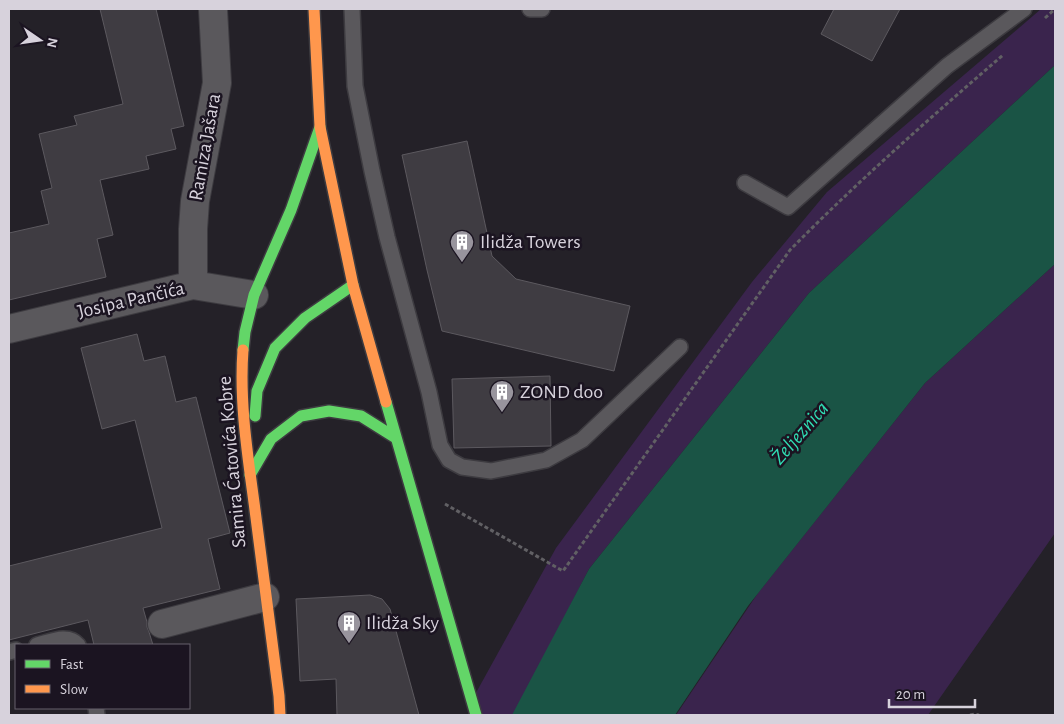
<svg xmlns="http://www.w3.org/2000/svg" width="1064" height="724" font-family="'Alegreya Sans',sans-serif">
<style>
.green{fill:#3a244d}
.water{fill:#1a5445}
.building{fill:#3f3c42;stroke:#5c595f}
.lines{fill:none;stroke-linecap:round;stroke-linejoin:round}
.lane-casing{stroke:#3d3b40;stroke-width:18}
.street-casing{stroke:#3d3b40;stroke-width:30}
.fast-casing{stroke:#3d3b40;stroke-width:14}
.slow-casing{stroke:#3d3b40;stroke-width:14}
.path{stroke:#616064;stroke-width:3;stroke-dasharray:4 2.5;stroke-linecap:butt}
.lane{stroke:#5a585c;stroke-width:15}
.street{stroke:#5a585c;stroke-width:28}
.fast{stroke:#63d668;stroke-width:11}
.slow{stroke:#ff974d;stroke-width:11}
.labels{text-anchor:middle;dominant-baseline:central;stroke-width:5;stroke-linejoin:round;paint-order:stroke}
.street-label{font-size:20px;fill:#d7d2dc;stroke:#1b1421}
.poi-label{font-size:20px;fill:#d7d2dc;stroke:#1b1421;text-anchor:start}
.water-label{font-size:21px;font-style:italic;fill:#30ddb3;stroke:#1b1421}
</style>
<rect width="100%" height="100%" fill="#242128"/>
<path class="green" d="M 1041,9 L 1055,9 L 1055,65 L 809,293 L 589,569 L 514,715 L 476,715 L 472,700 L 556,548 L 752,282 L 827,192 Z
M 1055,264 L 1055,533 L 928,715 L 676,715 L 758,593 L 925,383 Z"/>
<path class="water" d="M 1055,65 L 1055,264 L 925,383 L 748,606 L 675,715 L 512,715 L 589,569 L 809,293 Z"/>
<path class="building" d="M 100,9 L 156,9 L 184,126 L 171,129 L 176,149 L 146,156 L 149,169 L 100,180 L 113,235 L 97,239 L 106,277 L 9,300 L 9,233 L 49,224 L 41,191 L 52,188 L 39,134 L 77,125 L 74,116 L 123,104 Z
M 834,9 L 900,9 L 872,61 L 821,34 Z
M 467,141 L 492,256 L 516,279 L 630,306 L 614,371 L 442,331 L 427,270 L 402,155 Z
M 137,334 L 144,361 L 165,356 L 176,402 L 196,397 L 230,533 L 208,539 L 220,589 L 143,608 L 147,622 L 147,627 L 149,632 L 153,645 L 94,645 L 88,620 L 9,640 L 9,566 L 162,528 L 135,420 L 102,429 L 81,348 Z
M 550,376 L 551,446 L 454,448 L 452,379 Z
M 370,595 L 382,599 L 390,609 L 419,715 L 337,715 L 336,679 L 300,681 L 296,599 Z"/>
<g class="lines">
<g class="lane-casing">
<path id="lane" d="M 352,9 L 355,86 L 372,171 L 387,237 L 429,392 L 440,445 L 449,460 L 462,467 L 491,471 L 546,460 L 582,440 L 680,347
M 530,9 L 542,9
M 745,183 L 788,207 L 947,66 L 1024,9
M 37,645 C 50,642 68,633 78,645
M 9,652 L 16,650
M 96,708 L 97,715"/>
</g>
<g class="street-casing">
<path id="street" d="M 193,285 L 193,229 L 195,201 L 217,83 L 213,9
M 9,329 L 193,285 L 254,295
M 162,624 L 265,597"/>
</g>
<g class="fast-casing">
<path id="fast" d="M 243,350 L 245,332 L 254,295 L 291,210 L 320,127
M 386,402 L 476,715
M 255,416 L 257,391 L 275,348 L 305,318 L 353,285
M 250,475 L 271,439 L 301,416 L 329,411 L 361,416 L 396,438"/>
</g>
<g class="slow-casing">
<path id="slow" d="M 314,9 L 320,127 L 353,285 L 386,402
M 243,350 C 239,403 248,457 255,510 C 263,572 271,634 279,696 L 280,715"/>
</g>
<path class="path" d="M 1045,18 L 1055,9
M 445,504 L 563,571 L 790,250 C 858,181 930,118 1003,55
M 970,715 L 975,714 L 979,715"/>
<use href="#lane" class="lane"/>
<use href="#street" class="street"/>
<use href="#fast" class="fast"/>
<use href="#slow" class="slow"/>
</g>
<defs>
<g id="building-pin" transform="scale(1.25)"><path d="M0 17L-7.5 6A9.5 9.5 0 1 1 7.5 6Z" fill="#98949d" stroke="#1b1421"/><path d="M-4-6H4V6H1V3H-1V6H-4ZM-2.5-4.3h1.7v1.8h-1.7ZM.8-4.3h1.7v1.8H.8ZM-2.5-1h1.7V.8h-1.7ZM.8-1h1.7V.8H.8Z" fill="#fff"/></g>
</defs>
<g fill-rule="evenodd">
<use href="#building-pin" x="462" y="242"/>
<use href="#building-pin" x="502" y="392"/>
<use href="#building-pin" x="349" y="623"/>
</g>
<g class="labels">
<g class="street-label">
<text transform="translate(205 147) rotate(-80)">Ramiza Jašara</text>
<text transform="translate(131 300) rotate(-13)">Josipa Pančića</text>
<text transform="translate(232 462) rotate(-95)">Samira Ćatovića Kobre</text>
</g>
<g class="poi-label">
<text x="480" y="242">Ilidža Towers</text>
<text x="520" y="392">ZOND doo</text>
<text x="366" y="623">Ilidža Sky</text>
</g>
<g class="water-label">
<text transform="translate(800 433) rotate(-49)">Željeznica</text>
</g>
</g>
<rect width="1064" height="724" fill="none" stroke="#d7d2dc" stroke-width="20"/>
<rect x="15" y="644" width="175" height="65" fill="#1b1421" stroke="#66606c"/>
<rect x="25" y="660" width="25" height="8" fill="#63d668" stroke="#66606c"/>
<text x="60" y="669" font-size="15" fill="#d7d2dc">Fast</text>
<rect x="25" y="685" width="25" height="8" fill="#ff974d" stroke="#66606c"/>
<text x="60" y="694" font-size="15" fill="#d7d2dc">Slow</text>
<g transform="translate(40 40) rotate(103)" stroke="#1b1421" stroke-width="4" paint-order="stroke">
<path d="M0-4L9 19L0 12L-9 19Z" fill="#d7d2dc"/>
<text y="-8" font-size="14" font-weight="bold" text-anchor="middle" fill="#d7d2dc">N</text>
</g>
<path d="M889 699v8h86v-8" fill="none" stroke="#d7d2dc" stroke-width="2.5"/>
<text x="896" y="699" font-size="15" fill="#d7d2dc" stroke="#1b1421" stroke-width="4" paint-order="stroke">20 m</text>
</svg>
